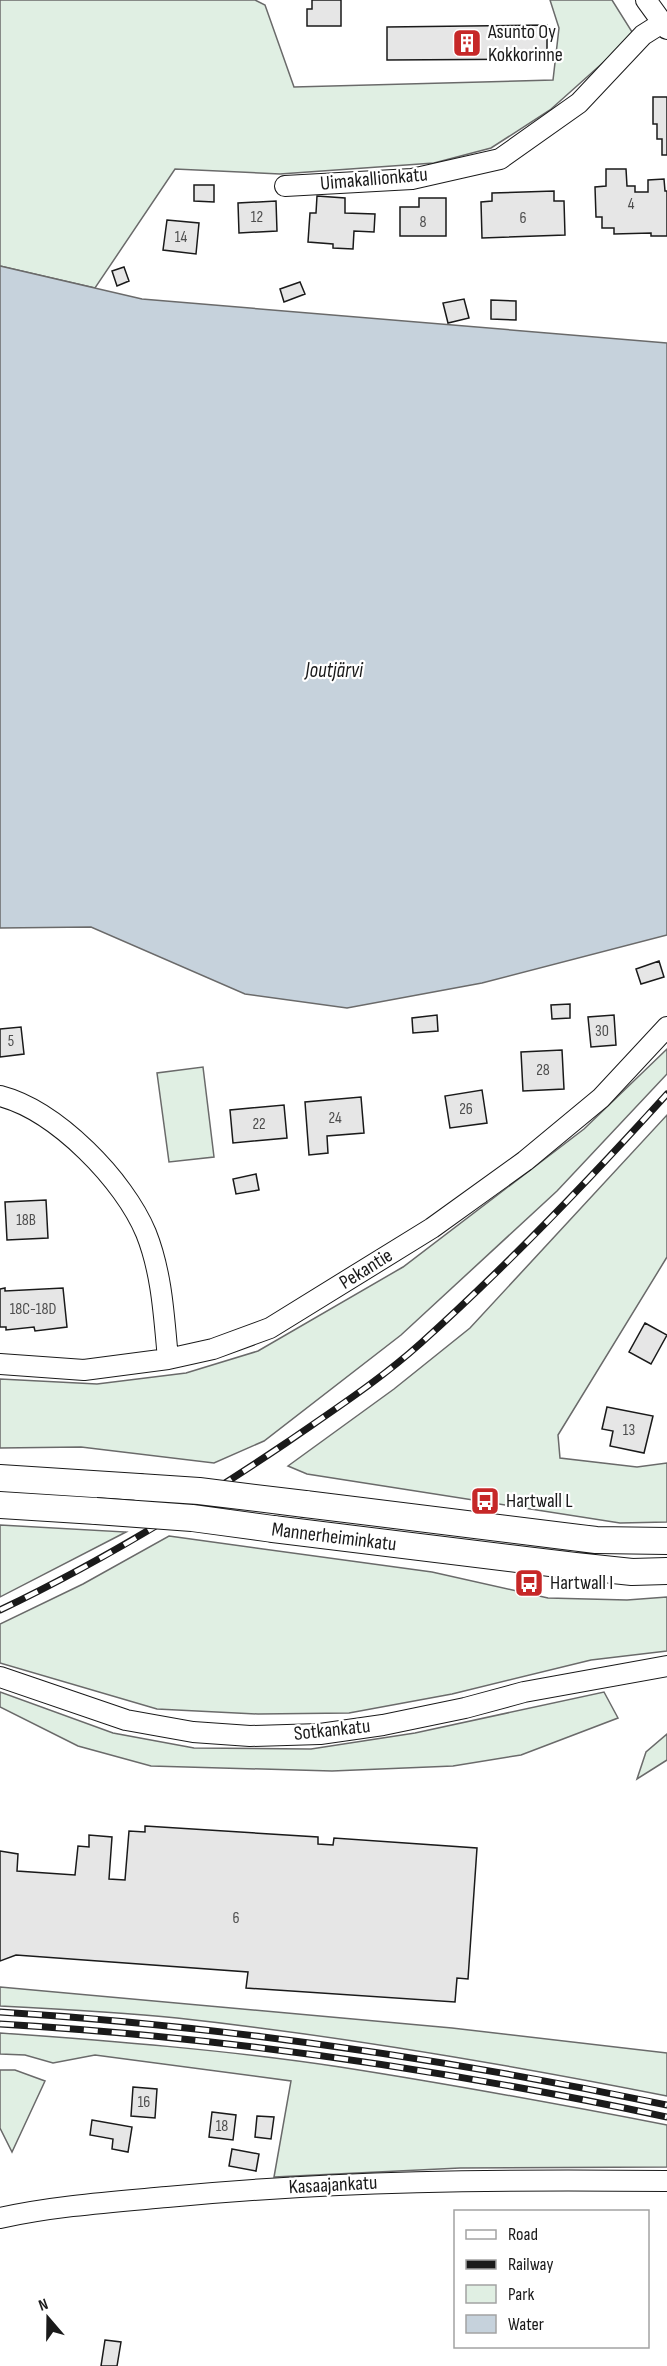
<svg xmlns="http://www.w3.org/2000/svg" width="667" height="2366" font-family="'Sofia Sans Condensed',sans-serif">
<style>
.green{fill:#e0efe3;stroke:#6a6a6a;stroke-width:1.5}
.water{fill:#c6d2dc;stroke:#6a6a6a;stroke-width:1.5}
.building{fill:#e6e6e6;stroke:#1a1a1a;stroke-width:1.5}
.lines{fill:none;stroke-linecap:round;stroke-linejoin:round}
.minor-casing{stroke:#1a1a1a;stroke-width:22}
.major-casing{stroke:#1a1a1a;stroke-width:28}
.minor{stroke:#fff;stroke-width:20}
.major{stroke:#fff;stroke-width:26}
.rail-casing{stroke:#1a1a1a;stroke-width:7}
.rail{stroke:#fff;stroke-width:4.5;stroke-dasharray:14;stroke-linecap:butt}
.major-bridge-casing{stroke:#1a1a1a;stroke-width:28;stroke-linecap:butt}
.major-bridge{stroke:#fff;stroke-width:26}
.labels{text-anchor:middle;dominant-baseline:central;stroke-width:4.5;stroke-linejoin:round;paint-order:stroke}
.number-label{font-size:16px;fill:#4d4d4d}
.poi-label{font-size:20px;fill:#1a1a1a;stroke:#fff;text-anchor:start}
.street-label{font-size:20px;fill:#1a1a1a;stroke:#fff}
.water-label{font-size:21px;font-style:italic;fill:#1a1a1a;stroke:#fff}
</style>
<rect width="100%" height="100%" fill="#fff"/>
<path class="green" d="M 0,0 L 255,0 L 265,5 L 294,87 L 553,80 L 559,28 L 550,0 L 612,0 L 634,35 L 550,110 L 491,148 L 434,163 L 280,174 L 175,169 L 95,288 L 0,266 Z
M 667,1049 L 667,1074 L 557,1191 L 401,1335 L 264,1441 L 214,1463 L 81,1447 L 0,1448 L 0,1379 L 97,1384 L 186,1373 L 258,1351 L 403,1267 L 584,1129 Z
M 203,1067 L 214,1157 L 169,1162 L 157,1073 Z
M 667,1115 L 667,1257 L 558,1435 L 560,1458 L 637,1467 L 667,1463 L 667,1522 L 620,1523 L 307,1474 L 288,1466 L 394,1389 L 470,1328 Z
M 0,1525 L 126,1532 L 0,1597 Z
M 169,1536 L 432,1572 L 548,1598 L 627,1600 L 667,1597 L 667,1651 L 591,1660 L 452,1694 L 349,1713 L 258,1714 L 157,1709 L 0,1663 L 0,1624 L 83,1584 Z
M 0,1692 L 113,1733 L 194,1748 L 311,1749 L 415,1733 L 604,1692 L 618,1718 L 521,1755 L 453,1766 L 332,1771 L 151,1766 L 78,1746 L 0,1707 Z
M 667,1734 L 667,1760 L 637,1779 L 646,1752 Z
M 0,1987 L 452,2028 L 667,2053 L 667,2096 C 505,2064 342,2036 177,2018 C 118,2012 59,2009 0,2006 Z
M 0,2033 C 113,2041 227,2050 340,2067 C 449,2084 558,2104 667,2125 L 667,2167 L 460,2168 L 274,2177 L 291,2081 L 95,2055 L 53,2063 L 25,2055 L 0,2054 Z
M 0,2070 L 15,2070 L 45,2081 L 12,2152 L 0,2128 Z"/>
<path class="water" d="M 0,266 L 142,299 L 667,343 L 667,935 L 482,983 L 347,1008 L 245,994 L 91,927 L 0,928 Z"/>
<path class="building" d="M 312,0 L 341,0 L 341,26 L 307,26 L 307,9 L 312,9 Z
M 547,25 L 547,59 L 387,60 L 387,27 Z
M 653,97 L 667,97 L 667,155 L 662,155 L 662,139 L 657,139 L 657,124 L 653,124 Z
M 606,169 L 626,169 L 627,186 L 635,186 L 635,192 L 648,192 L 648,180 L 664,179 L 665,191 L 667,191 L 667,236 L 651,236 L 651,233 L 614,234 L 614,228 L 602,228 L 602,217 L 596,217 L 595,187 L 606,186 Z
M 194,185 L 214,185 L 214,202 L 194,201 Z
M 554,191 L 554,201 L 564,201 L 565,235 L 482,238 L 481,202 L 492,201 L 492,193 Z
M 317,196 L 345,198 L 345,213 L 375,214 L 374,232 L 354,231 L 353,249 L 333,248 L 333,244 L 308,242 L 310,213 L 316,213 Z
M 419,198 L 446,198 L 446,236 L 400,236 L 400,207 L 419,207 Z
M 276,201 L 277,231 L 239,233 L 238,203 Z
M 167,220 L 199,223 L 196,254 L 163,250 Z
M 124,267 L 129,281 L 117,286 L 112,271 Z
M 300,282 L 305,294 L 284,302 L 280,289 Z
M 464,299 L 469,318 L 448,323 L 443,303 Z
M 491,300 L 516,301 L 516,320 L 491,319 Z
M 659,961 L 664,977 L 641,984 L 636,969 Z
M 570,1004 L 570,1018 L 552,1019 L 551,1005 Z
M 437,1015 L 438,1031 L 413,1033 L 412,1018 Z
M 614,1015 L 616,1045 L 591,1047 L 588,1017 Z
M 21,1027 L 24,1054 L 0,1057 L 0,1029 Z
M 562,1050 L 564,1089 L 523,1091 L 521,1052 Z
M 482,1090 L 487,1123 L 450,1128 L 445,1096 Z
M 361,1097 L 364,1133 L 327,1136 L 328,1153 L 309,1155 L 305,1102 Z
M 284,1105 L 287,1138 L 233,1143 L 230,1110 Z
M 256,1174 L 259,1190 L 236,1194 L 233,1179 Z
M 46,1200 L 48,1238 L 7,1240 L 5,1202 Z
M 5,1288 L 5,1291 L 63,1288 L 67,1327 L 35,1331 L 34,1327 L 6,1330 L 6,1327 L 0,1327 L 0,1289 Z
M 645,1323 L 667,1335 L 651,1364 L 629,1352 Z
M 607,1407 L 653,1416 L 644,1453 L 610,1446 L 613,1431 L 602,1429 Z
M 145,1826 L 318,1837 L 318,1844 L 333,1845 L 334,1838 L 477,1848 L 468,1979 L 457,1978 L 455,2002 L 246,1988 L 248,1972 L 16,1955 L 0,1961 L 0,1851 L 18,1854 L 17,1871 L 75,1875 L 78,1846 L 89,1847 L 89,1835 L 112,1837 L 109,1879 L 125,1880 L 129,1831 L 145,1832 Z
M 133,2087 L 157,2089 L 155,2118 L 131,2116 Z
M 212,2112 L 236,2115 L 233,2140 L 209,2137 Z
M 257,2116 L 274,2117 L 271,2139 L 255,2137 Z
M 92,2120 L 132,2127 L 128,2152 L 112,2149 L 113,2139 L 90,2135 Z
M 232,2149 L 259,2154 L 256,2171 L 229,2166 Z
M 105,2340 L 121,2342 L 117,2366 L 101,2366 Z"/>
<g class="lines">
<g class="minor-casing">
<path id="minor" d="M 646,0 L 667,29
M 285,186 L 412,179 L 500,159 L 579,103 L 643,35 L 662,23
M 0,1096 C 57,1111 124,1180 146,1233 C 162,1273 164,1317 168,1359
M 0,1364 L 84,1370 L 168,1359 L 213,1349 L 270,1328 L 432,1228 L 525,1161 L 601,1098 L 667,1027
M 0,1677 L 126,1720 L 193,1732 L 250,1736 L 320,1734 L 383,1725 L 465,1708 L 524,1692 L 667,1666
M 0,2218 C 54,2206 112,2202 167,2197 C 333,2181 500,2179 667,2181"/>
</g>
<g class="major-casing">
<path id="major" d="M 0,1478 L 139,1487
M 305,1504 L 596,1540 L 667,1541
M 0,1505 L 96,1511
M 273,1529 L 575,1566 L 632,1572 L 667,1571"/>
</g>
<use href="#minor" class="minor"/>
<use href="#major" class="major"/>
<g class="rail-casing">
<path id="rail" d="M 0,1610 C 101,1562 194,1505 286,1443 C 332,1411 380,1380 421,1343 C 508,1265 589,1180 667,1094
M 0,2012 C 224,2026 447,2059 667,2105
M 0,2024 C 224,2037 447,2070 667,2117"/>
</g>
<use href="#rail" class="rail"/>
<g class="major-bridge-casing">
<path id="major-bridge" d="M 139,1487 L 199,1491 L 305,1504
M 96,1511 L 192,1518 L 273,1529"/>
</g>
<use href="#major-bridge" class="major-bridge"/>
</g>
<defs>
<g id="building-square" transform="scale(1.5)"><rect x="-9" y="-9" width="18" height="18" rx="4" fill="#c62828" stroke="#fff"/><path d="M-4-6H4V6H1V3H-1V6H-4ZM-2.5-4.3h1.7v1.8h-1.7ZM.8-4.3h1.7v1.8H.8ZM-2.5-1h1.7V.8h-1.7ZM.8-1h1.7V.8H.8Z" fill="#fff"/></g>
<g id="bus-square" transform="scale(1.5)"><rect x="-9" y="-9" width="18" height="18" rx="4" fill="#c62828" stroke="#fff"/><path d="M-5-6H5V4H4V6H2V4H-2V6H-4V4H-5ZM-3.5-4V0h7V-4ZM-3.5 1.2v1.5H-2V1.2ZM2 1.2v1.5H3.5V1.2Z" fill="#fff"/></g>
</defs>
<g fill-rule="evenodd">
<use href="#building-square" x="467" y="43"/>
<use href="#bus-square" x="485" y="1501"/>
<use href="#bus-square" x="529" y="1583"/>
</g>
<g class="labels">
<g class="number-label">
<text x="631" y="204">4</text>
<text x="257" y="217">12</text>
<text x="523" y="218">6</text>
<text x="423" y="222">8</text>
<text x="181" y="237">14</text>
<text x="602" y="1031">30</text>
<text x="11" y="1041">5</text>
<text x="543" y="1070">28</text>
<text x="466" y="1109">26</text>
<text x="335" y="1118">24</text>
<text x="259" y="1124">22</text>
<text x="26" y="1220">18B</text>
<text x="33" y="1309">18C-18D</text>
<text x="629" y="1430">13</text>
<text x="236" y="1918">6</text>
<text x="144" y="2102">16</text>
<text x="222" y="2126">18</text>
</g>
<g class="poi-label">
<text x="488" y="32">Asunto Oy<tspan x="488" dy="23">Kokkorinne</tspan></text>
<text x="506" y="1501">Hartwall L</text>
<text x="550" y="1583">Hartwall I</text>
</g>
<g class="street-label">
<text transform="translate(374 179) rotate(-5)">Uimakallionkatu</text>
<text transform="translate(366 1269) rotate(-32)">Pekantie</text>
<text transform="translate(334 1537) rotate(7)">Mannerheiminkatu</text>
<text transform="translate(332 1730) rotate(-6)">Sotkankatu</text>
<text transform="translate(333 2185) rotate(-3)">Kasaajankatu</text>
</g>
<g class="water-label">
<text x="334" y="670">Joutjärvi</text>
</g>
</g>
<rect x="454" y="2210" width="195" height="138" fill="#ffffff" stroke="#a3a3a3" stroke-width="1.5"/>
<rect x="466" y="2230" width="30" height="9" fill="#ffffff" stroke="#a3a3a3" stroke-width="1.5"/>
<text x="508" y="2240" font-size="18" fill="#1a1a1a">Road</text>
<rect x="466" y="2260" width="30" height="9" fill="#1a1a1a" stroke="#a3a3a3" stroke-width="1.5"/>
<text x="508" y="2270" font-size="18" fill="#1a1a1a">Railway</text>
<rect x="466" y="2285" width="30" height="18" fill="#e0efe3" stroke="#a3a3a3" stroke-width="1.5"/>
<text x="508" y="2300" font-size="18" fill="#1a1a1a">Park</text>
<rect x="466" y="2315" width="30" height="18" fill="#c6d2dc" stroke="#a3a3a3" stroke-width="1.5"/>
<text x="508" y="2330" font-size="18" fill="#1a1a1a">Water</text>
<g transform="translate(48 2318) rotate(340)" stroke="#ffffff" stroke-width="4.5" paint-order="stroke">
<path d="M0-4.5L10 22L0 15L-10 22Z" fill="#1a1a1a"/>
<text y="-9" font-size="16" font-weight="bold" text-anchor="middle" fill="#1a1a1a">N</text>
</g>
</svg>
